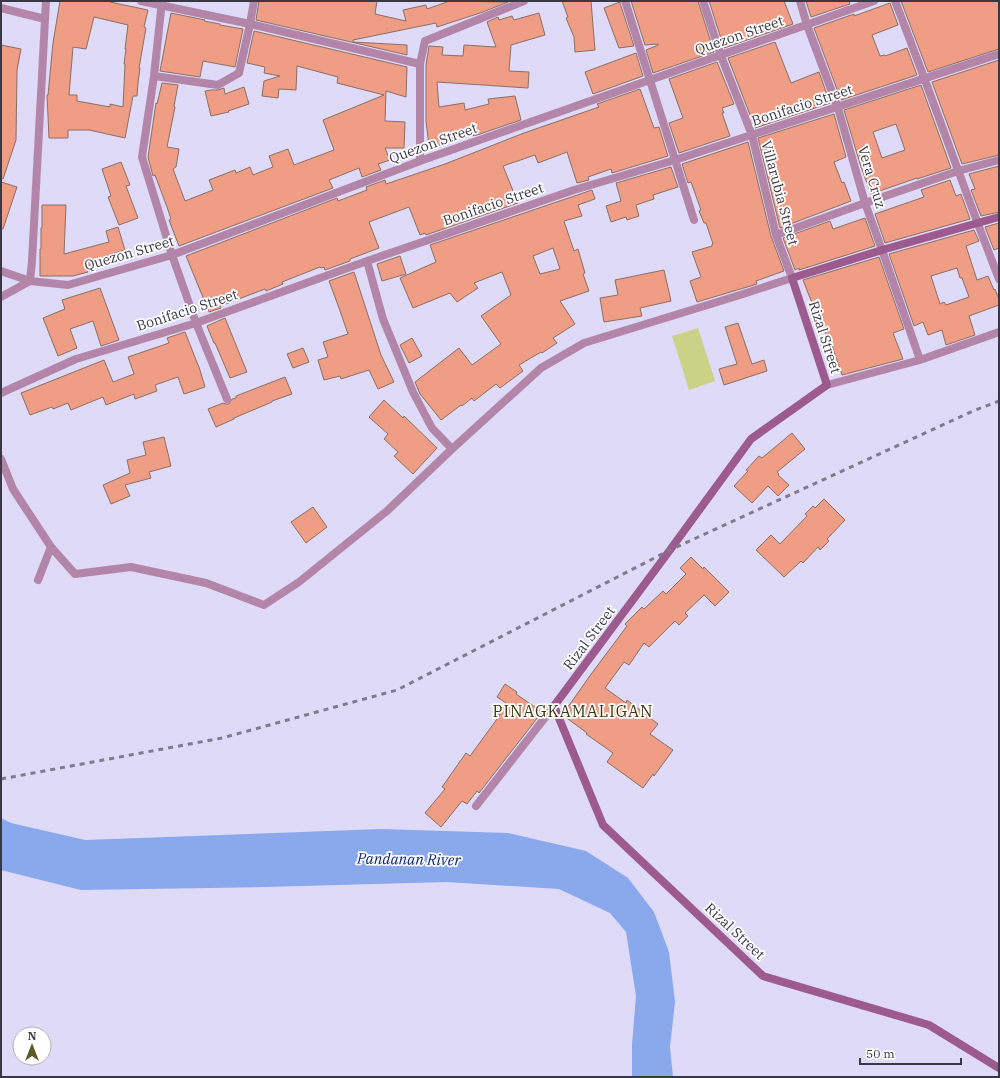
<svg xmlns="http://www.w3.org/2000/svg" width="1000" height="1078" font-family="'IBM Plex Serif',serif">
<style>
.green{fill:#c9d286}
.water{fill:#8aa9ec}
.building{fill:#ef9e85;stroke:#8c6e64;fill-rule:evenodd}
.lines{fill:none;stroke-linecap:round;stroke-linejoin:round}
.street{stroke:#b386a9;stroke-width:8}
.secondary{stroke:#9c5a8f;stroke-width:8}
.rail{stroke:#7d7b8e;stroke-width:3;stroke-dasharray:5 5;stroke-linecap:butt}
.labels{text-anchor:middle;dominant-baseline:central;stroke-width:3.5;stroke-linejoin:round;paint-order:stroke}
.street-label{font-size:14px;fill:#3a3844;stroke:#fff}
.water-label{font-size:15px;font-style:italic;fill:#0b2671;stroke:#fff}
.quarter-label{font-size:16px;letter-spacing:1px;fill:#39370d;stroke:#fff}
</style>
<rect width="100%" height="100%" fill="#dedaf8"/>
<path class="green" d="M 698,328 L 715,381 L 689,390 L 672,336 Z"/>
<path class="water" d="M 1,818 L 11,823 L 85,840 L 381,829 L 508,833 L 586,851 L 628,878 L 654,912 L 669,952 L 675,1002 L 670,1047 L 673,1077 L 632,1077 L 632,1045 L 636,996 L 626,932 L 610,913 L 559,889 L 447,882 L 265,887 L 81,890 L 1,870 Z"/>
<path class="building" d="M 60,1 L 110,1 L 110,2 L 148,10 L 144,27 L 146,28 L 139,68 L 140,68 L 138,83 L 137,96 L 133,96 L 125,138 L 89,130 L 68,130 L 68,138 L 49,138 L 47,95 L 48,95 L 53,43 ZM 94,17 L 128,25 L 125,49 L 126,49 L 124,64 L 125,64 L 123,107 L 110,104 L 110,107 L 77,101 L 77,95 L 69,95 L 73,47 L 86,49 Z
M 259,1 L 377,1 L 375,14 L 406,21 L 403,10 L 426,5 L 427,9 L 450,1 L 508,2 L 483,12 L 437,27 L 436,23 L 353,40 L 353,42 L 407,45 L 407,55 L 256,20 Z
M 562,1 L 591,1 L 595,50 L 575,52 L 574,37 L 566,18 L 568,17 Z
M 631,1 L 698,1 L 714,52 L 653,73 L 646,50 L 658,45 L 658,44 L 645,45 Z
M 709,1 L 784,1 L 793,24 L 724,48 Z
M 806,1 L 849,1 L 850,4 L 811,17 Z
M 901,1 L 999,1 L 999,49 L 928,72 Z
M 620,2 L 620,3 L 634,46 L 619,48 L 604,8 Z
M 890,3 L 898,25 L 872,35 L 880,56 L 885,55 L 885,56 L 907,48 L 917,75 L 841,100 L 814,28 L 854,14 L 854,16 Z
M 171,13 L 205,20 L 204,21 L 220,24 L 220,25 L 243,29 L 235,67 L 203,61 L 200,77 L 160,71 Z
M 539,13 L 545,35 L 511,45 L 509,71 L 529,72 L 528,88 L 437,82 L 439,107 L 464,103 L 465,110 L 489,104 L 488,99 L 515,96 L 521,120 L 477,135 L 441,140 L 442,145 L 429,146 L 426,121 L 426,65 L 429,46 L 443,47 L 442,55 L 463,56 L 464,45 L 496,47 L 487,22 L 498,17 L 499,20 L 512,16 L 514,20 Z
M 254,31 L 407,67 L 406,97 L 386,91 L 385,121 L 405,122 L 404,148 L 385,148 L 390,160 L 378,164 L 381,170 L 362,177 L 359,168 L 329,180 L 333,188 L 179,246 L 169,220 L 171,219 L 167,207 L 155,175 L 153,176 L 148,157 L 156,103 L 157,104 L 162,83 L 178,85 L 174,106 L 175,107 L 167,147 L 179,149 L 176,167 L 173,169 L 185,201 L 213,190 L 209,180 L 235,170 L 236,173 L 250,167 L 253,175 L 273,167 L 269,156 L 288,149 L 294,165 L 334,150 L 323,120 L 384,95 L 337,83 L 338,77 L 297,66 L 296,90 L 279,89 L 278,98 L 262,96 L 264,81 L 280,76 L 264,73 L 265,67 L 247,63 Z
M 775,42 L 791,83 L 819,72 L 830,103 L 755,128 L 728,58 Z
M 1,45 L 21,49 L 17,70 L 16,140 L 3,179 L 1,178 Z
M 636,53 L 643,76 L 593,94 L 585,72 Z
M 999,60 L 999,155 L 962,164 L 932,82 Z
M 717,62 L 734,104 L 722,108 L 724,113 L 722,113 L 730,136 L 679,153 L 669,123 L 683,118 L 669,79 Z
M 921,85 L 951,168 L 917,179 L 917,178 L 871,194 L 860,164 L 844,110 ZM 896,124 L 905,150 L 882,158 L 873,132 Z
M 244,87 L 249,104 L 228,111 L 229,112 L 211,116 L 205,91 L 211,90 L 218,90 L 224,88 L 225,94 Z
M 640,89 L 654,128 L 659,127 L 668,156 L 612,173 L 611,169 L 588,177 L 589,180 L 577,183 L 567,152 L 538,163 L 535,155 L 503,166 L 518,203 L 426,235 L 425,233 L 420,235 L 409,207 L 369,222 L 379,248 L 350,259 L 350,261 L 325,270 L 324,267 L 321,268 L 320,267 L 282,282 L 283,284 L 266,291 L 265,289 L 220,306 L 221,308 L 209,312 L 186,256 L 337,198 L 338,201 L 367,190 L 366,187 L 385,180 L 386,184 L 445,164 L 524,133 L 599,107 L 597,104 Z
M 834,114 L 846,157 L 834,162 L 842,183 L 844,182 L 851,201 L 780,228 L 758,138 Z
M 748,142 L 771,236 L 784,271 L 756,281 L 757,284 L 697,302 L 690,281 L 701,277 L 692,252 L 712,246 L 712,244 L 713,244 L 706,223 L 704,223 L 699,211 L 701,210 L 691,182 L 688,183 L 682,164 Z
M 121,162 L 130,185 L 126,186 L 138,218 L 119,225 L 108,197 L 111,196 L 102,169 Z
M 999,166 L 999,212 L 981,216 L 971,190 L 975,189 L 969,174 Z
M 671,167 L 678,187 L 653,195 L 654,199 L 636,205 L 639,216 L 627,220 L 626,217 L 611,222 L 606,206 L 621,201 L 616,183 Z
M 950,180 L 956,196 L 961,194 L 970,219 L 885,243 L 875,214 L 924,197 L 921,190 Z
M 1,182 L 17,187 L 3,229 L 1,229 Z
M 592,190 L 595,199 L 578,205 L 582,216 L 564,221 L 574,251 L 578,249 L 585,273 L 583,274 L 589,291 L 560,301 L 575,324 L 553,338 L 557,343 L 542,353 L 541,352 L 519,365 L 523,371 L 500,388 L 496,384 L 474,401 L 472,398 L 462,406 L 461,405 L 441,420 L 420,394 L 415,382 L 459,348 L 472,365 L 501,344 L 481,316 L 511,295 L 502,272 L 474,283 L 478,288 L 457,302 L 450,293 L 413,308 L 400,278 L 436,262 L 430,245 ZM 553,248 L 560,269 L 540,274 L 533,256 Z
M 42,205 L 66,205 L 64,254 L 109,242 L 106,231 L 118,227 L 125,250 L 106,256 L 108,261 L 86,266 L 88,272 L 73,276 L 40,276 L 40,249 L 41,249 L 41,228 L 42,228 Z
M 865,218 L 875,246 L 799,270 L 799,268 L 795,270 L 783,238 L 830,221 L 833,229 Z
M 999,223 L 999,248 L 994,250 L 985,227 Z
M 974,230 L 979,241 L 966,246 L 977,280 L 988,276 L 994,290 L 995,289 L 999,299 L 999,305 L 969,316 L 975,335 L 946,345 L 942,330 L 928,335 L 923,322 L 914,326 L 889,254 ZM 957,268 L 960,278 L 962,278 L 969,297 L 946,305 L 944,302 L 940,304 L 931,276 Z
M 400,256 L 406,274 L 382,281 L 377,264 Z
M 879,257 L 904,329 L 893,333 L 903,359 L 842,375 L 831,343 L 830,344 L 823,327 L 822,327 L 813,302 L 812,303 L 803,280 Z
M 664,270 L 671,301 L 640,308 L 642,316 L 604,322 L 600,298 L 618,295 L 615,280 Z
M 354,272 L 381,355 L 394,382 L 378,389 L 369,370 L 341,379 L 340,376 L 324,380 L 318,360 L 328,357 L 323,342 L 348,334 L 339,308 L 329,281 Z
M 100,288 L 119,340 L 101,346 L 93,321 L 70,329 L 77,348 L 58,356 L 43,318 L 65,309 L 62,300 Z
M 225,318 L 247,372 L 230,378 L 215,343 L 214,343 L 207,326 Z
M 738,323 L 752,364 L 764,360 L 767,371 L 724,385 L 719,369 L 737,364 L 725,327 Z
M 185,332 L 200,370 L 205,387 L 184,394 L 178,377 L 155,385 L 157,391 L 135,399 L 134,394 L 106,405 L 103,397 L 71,410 L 68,403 L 53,409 L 52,407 L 30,415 L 21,393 L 104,360 L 113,382 L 134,374 L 128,357 L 169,343 L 167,338 Z
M 412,338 L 422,356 L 409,363 L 400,345 Z
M 303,348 L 309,362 L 293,368 L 287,354 Z
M 285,377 L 292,394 L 272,401 L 272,402 L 234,418 L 234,419 L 216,427 L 208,409 L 223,403 L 226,404 L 229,404 L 232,399 L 236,398 L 236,396 Z
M 384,400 L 403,418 L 404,416 L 437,448 L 413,474 L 394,456 L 398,452 L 384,439 L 388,434 L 369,417 Z
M 792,433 L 805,449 L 777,472 L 779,474 L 778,475 L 789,485 L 778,496 L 768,486 L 752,503 L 734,486 L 748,471 L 746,470 L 759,456 L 762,458 Z
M 164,437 L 171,466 L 149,472 L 151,478 L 125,485 L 130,496 L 111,504 L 103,485 L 130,473 L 127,460 L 146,455 L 143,442 Z
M 824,499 L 845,520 L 827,539 L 829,541 L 820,550 L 818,547 L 803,563 L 801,561 L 784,577 L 756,550 L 771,535 L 780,544 L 807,516 L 805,514 L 813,506 L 815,508 Z
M 313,507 L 327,527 L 306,543 L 291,522 Z
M 691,557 L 703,569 L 704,567 L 729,592 L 715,606 L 704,595 L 685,613 L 688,616 L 679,625 L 675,621 L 649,647 L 644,643 L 629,665 L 624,662 L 605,688 L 626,703 L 627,700 L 658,724 L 650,734 L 673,750 L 654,776 L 653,774 L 643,788 L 607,762 L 613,753 L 586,734 L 587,733 L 564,716 L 563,714 L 589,677 L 627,626 L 625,624 L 642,607 L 644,609 L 663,591 L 666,594 L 686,574 L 680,568 Z
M 505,684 L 517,692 L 516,694 L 542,712 L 479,793 L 477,791 L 467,804 L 462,801 L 441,827 L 425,813 L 445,789 L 442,787 L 466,753 L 470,756 L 500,715 L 498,714 L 506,703 L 497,697 Z"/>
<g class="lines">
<path class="street" d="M 141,1 L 250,24 L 420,64 L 420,161
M 162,1 L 154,76 L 142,157 L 172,255 L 196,323 L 227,399
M 625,1 L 694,220
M 800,1 L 807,25 L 838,108 L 865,203 L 882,250 L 920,360
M 895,1 C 931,93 963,187 999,279
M 1,8 L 45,19
M 420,64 L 425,41 L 524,1
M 154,76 L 218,85 L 239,73 L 250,24 L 254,1
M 776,235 L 865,203 L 958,171 L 999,160
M 367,261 L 383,319 L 413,392 L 432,428 L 452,449
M 1,271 L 30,281 L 32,261 L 46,1
M 1,297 L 30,281 L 68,285 L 172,255 L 420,161 L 874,1
M 827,385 L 920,360 L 999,332
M 1,393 L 76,359 L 196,323 L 367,261 L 574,190 L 675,160 L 999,54
M 1,459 L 13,489 L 51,547 L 75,574 L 131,567 L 206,583 L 264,605 L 299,582 L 387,511 L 452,449 L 541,368 L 584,343 L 740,295 L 792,278 L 776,235 L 752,135 L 721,56 L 703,1
M 38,580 L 51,547
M 476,806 L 554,706"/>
<path class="secondary" d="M 999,217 L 882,250 L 792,278 L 827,385 L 751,439 L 670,550 L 554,706 L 603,825 L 763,976 L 929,1025 L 999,1068"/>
<path class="rail" d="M 1,779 L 222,738 L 397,690 L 670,550 L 973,411 L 999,401"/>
</g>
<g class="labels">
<g class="street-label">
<text transform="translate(739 35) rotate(-19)">Quezon Street</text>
<text transform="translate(802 105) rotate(-18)">Bonifacio Street</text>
<text transform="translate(433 143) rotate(-20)">Quezon Street</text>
<text transform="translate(872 177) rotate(73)">Vera Cruz</text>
<text transform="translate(780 193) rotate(75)">Villarubia Street</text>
<text transform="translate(493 204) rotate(-19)">Bonifacio Street</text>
<text transform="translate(129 253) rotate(-16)">Quezon Street</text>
<text transform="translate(187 310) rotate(-18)">Bonifacio Street</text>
<text transform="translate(825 337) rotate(72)">Rizal Street</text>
<text transform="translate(589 638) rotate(-53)">Rizal Street</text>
<text transform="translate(735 931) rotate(43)">Rizal Street</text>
</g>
<g class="water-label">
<text transform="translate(409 859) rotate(1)">Pandanan River</text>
</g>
<g class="quarter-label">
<text x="573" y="711">PINAGKAMALIGAN</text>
</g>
</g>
<rect width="1000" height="1078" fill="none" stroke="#3a3844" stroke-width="4"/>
<g transform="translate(32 1046)"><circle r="19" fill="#ffffff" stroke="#b0afb4"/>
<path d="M0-3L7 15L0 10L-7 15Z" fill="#5c5b27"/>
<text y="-6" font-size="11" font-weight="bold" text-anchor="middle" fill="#3a3844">N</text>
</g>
<path d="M860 1058v6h101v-6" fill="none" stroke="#3a3844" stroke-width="2"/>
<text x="866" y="1058" font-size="12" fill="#3a3844" stroke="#ffffff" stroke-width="3" paint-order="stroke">50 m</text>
</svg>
